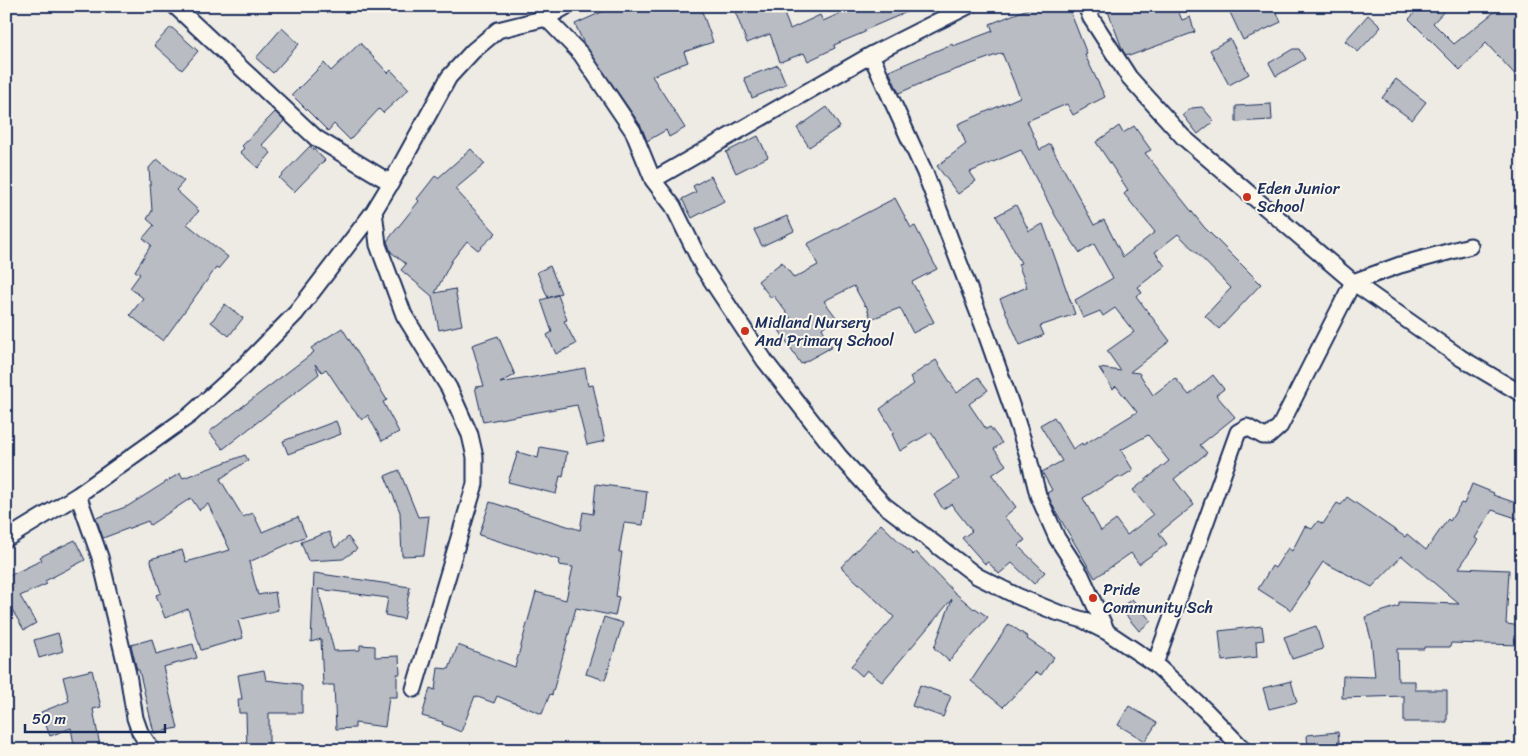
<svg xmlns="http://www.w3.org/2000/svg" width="1528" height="756" font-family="Sriracha,sans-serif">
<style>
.building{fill:#b9bcc3;stroke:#1b2f5e;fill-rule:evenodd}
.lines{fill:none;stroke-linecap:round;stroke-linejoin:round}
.street-casing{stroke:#1b2f5e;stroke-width:19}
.street{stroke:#fbf7ec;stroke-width:15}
.poi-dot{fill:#c8321e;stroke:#fbf7ec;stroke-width:2}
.labels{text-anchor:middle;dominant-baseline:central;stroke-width:4;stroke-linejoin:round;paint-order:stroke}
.poi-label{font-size:16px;fill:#1b2f5e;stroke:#fbf7ec;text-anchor:start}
</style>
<rect width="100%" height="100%" fill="#eeebe4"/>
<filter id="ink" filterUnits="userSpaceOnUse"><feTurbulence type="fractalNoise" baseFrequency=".02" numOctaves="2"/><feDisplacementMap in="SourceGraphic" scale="10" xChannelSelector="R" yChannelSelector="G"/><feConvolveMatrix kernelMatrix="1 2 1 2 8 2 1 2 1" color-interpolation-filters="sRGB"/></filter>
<g filter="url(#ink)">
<path class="building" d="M 615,6 L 700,6 L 713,42 L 684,52 L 688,62 L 652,76 L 685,128 L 669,137 L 666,130 L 647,141 L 641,126 L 584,44 L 575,24 Z
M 733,6 L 781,6 L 790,29 L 820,15 L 823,21 L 857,6 L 921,6 L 865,30 L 865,32 L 834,45 L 835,48 L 808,61 L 804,53 L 780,62 L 770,34 L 747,43 Z
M 1035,6 L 1068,6 L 1087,54 L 1085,55 L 1105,97 L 1087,106 L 1087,107 L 1073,115 L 1067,104 L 1027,121 L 1040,150 L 1050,144 L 1094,225 L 1104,220 L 1123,257 L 1155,232 L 1124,194 L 1128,190 L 1096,142 L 1119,126 L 1123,133 L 1134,126 L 1151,150 L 1145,153 L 1204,227 L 1261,284 L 1219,329 L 1205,316 L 1231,288 L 1178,234 L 1155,252 L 1165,266 L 1138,287 L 1142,293 L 1136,296 L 1170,341 L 1130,372 L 1139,373 L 1153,395 L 1175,378 L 1189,395 L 1213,375 L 1224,389 L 1216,395 L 1235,417 L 1200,445 L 1207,453 L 1174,479 L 1194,505 L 1159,533 L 1167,544 L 1139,564 L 1131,553 L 1095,578 L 1055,510 L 1047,493 L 1052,490 L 1042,472 L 1062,461 L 1040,425 L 1054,417 L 1073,449 L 1082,443 L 1083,445 L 1137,412 L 1116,386 L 1113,389 L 1099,368 L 1121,371 L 1107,351 L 1134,332 L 1115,308 L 1103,316 L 1100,311 L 1083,318 L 1075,300 L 1113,278 L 1094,244 L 1080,253 L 1056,217 L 1021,150 L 970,172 L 976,181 L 958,194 L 937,166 L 966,144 L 958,124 L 1020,97 L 1002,53 L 938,76 L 899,93 L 889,71 L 952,44 L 953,46 L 993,31 L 990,24 ZM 1148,435 L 1169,461 L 1133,490 L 1153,515 L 1127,535 L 1116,520 L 1101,531 L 1083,498 L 1119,476 L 1120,478 L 1133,470 L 1121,450 Z
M 1106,6 L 1176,6 L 1182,20 L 1190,17 L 1195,32 L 1129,56 L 1128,54 L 1126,55 L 1123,51 Z
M 1227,6 L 1274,6 L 1281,22 L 1243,40 Z
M 1421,6 L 1449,6 L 1433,23 L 1454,44 L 1502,6 L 1522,6 L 1522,82 L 1486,43 L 1460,70 L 1409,19 Z
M 1368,15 L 1381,27 L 1358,52 L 1345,41 Z
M 171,27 L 198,51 L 182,70 L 154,45 Z
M 282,28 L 299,44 L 273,73 L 256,58 Z
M 1230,39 L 1249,74 L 1229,85 L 1210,50 Z
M 360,43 L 388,73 L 391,70 L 409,89 L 383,113 L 379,109 L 350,140 L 334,124 L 328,131 L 292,95 L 324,63 L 331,71 Z
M 1293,49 L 1299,49 L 1305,59 L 1276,76 L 1269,63 Z
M 778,65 L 786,84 L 752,98 L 744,78 Z
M 1396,79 L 1426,102 L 1412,120 L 1382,98 Z
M 1271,104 L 1272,120 L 1236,122 L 1236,106 Z
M 827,107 L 840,127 L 809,147 L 797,128 Z
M 1202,107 L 1214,121 L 1198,134 L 1183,115 L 1192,108 Z
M 275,112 L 284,121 L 262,145 L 271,153 L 258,168 L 240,152 L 244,148 L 242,146 Z
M 758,136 L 768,157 L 736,173 L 726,152 Z
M 310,146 L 325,160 L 294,192 L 279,178 Z
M 471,149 L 485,164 L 455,189 L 496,233 L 478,250 L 467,241 L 452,260 L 435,293 L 455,289 L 462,325 L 439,330 L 432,296 L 401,270 L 406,264 L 391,252 L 387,241 L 419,201 L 417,199 L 435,176 L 438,178 Z
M 157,159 L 184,181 L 176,190 L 199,211 L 187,224 L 228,257 L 218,269 L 216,268 L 163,341 L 130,315 L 143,298 L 130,288 L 140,274 L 135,271 L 151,245 L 143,238 L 154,225 L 147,219 L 152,211 L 149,168 Z
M 711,176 L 724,201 L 692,218 L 682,199 L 696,192 L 693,186 Z
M 895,198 L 911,228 L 915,226 L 937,269 L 912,282 L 934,322 L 913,333 L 900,308 L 871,319 L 866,305 L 865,306 L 854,286 L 824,301 L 836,317 L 822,328 L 832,347 L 801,364 L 779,330 L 793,321 L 773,295 L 771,298 L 758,281 L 782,262 L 794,278 L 818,265 L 807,244 Z
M 1016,205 L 1029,231 L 1043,224 L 1075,314 L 1040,326 L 1044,335 L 1020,345 L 1000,299 L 1027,287 L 1018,264 L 1021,263 L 996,216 Z
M 787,216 L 794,231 L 762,246 L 754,230 Z
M 550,266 L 561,293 L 548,298 L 537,272 Z
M 558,295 L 567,320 L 564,321 L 576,344 L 556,354 L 547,335 L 552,332 L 541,300 Z
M 225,304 L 243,318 L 229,336 L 211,322 Z
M 342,328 L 387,400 L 383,402 L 399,432 L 382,441 L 368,415 L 362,420 L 352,408 L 326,369 L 322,372 L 315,364 L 319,374 L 223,449 L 209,432 L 314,352 L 311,348 Z
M 498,336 L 515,375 L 500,383 L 585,368 L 588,386 L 593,385 L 605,441 L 587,445 L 577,405 L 483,422 L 475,387 L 484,386 L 472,345 Z
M 936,360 L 957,393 L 978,377 L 988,390 L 969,404 L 986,429 L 990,427 L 1002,443 L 994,449 L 1006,465 L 992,475 L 1016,507 L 1004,517 L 1025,540 L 1018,546 L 1045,572 L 1034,584 L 1012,563 L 999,574 L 988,562 L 985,564 L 962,538 L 972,531 L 951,504 L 943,509 L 934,495 L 959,479 L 931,432 L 900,451 L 892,434 L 894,433 L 880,409 L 914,384 L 910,377 Z
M 336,421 L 341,434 L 288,454 L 283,441 Z
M 540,447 L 567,452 L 563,477 L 560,476 L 556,494 L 508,482 L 518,452 L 538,458 Z
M 245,455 L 248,460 L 220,479 L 243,517 L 253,513 L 262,532 L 298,517 L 306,536 L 249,562 L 258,595 L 275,592 L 278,610 L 238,620 L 243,638 L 201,650 L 188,609 L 165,618 L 156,595 L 161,593 L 150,559 L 182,550 L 186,562 L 230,550 L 208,504 L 199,510 L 191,498 L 150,525 L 148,521 L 103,538 L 96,518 L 128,506 L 180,473 L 183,478 Z
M 399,470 L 418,517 L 429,516 L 424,555 L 402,556 L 400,512 L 385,476 Z
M 596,484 L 647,491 L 643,525 L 624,523 L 619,552 L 622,552 L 616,596 L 619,597 L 615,616 L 576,608 L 552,695 L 550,694 L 542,714 L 497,696 L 494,703 L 475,696 L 461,732 L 442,724 L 443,722 L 422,716 L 430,688 L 435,690 L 438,668 L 449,669 L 458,645 L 515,667 L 536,592 L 566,600 L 573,567 L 559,565 L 560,560 L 479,535 L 490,502 L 580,530 L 583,512 L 593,514 Z
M 1472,484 L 1494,493 L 1493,495 L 1522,505 L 1522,520 L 1492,510 L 1475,538 L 1478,540 L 1459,568 L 1509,570 L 1506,624 L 1522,626 L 1522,645 L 1451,643 L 1450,647 L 1424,647 L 1424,649 L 1397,649 L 1398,681 L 1415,681 L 1415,690 L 1447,690 L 1447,722 L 1404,722 L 1404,696 L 1342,698 L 1343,676 L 1375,677 L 1371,639 L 1365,617 L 1399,606 L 1399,602 L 1459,604 L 1402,556 L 1372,587 L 1323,562 L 1291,610 L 1258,589 L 1272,566 L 1275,568 L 1288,548 L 1292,551 L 1305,526 L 1312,529 L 1318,521 L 1323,524 L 1337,503 L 1341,505 L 1347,497 L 1405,537 L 1407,534 L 1426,550 L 1448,519 L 1450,521 L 1461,503 L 1464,504 Z
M 881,524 L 913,555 L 916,552 L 954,592 L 974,609 L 975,608 L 988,617 L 949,661 L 934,648 L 952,599 L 882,682 L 867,670 L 862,676 L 851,666 L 894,617 L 841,567 Z
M 329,532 L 335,548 L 348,537 L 357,549 L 343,559 L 308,561 L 301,542 Z
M 75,540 L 85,560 L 45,581 L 47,584 L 20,596 L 36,623 L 24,630 L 8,603 L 6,603 L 6,571 L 9,576 L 42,560 L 40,557 Z
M 314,573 L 410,587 L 404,619 L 385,615 L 388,598 L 318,589 L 334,651 L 360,650 L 360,645 L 375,646 L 375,657 L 399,656 L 400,674 L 397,674 L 397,697 L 389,697 L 385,727 L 355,723 L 355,728 L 336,729 L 334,685 L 323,685 L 321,639 L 311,642 Z
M 1132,599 L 1151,621 L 1139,631 L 1120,608 Z
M 604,617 L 623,623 L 605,680 L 586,674 Z
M 1009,624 L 1028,637 L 1027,639 L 1054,657 L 1041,675 L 1037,672 L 1003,707 L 971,681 Z
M 1262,626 L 1264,640 L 1256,641 L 1257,657 L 1222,661 L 1219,631 Z
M 1316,626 L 1323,649 L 1292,659 L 1284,637 Z
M 58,633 L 63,651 L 39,658 L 34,640 Z
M 152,639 L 156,654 L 193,644 L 197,658 L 163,667 L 178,728 L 154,733 L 139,670 L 137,670 L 131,645 Z
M 92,670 L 101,707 L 93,709 L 100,746 L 75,750 L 71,728 L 50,736 L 41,712 L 69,701 L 63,677 Z
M 264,670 L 266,680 L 299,684 L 300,686 L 302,686 L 302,713 L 269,713 L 269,750 L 247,750 L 246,713 L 239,713 L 238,699 L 242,699 L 238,675 Z
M 1291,681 L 1297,702 L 1269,709 L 1263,688 Z
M 920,685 L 951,696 L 943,717 L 912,706 Z
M 1129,706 L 1157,723 L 1145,741 L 1118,725 Z
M 1338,732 L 1340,750 L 1308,750 L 1307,735 Z"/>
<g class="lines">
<g class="street-casing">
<path id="street" d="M 175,6 L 316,138 L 391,183
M 542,6 L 546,18 L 581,54 L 633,131 L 653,180 L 673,206 L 704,269 L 765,361 L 840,457 L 884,505 L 977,576 L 1017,596 L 1056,612 L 1083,620 L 1107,632 L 1155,664 L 1205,710 L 1244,750
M 1086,6 L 1091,18 L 1129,77 L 1183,137 L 1353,282 L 1461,358 L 1522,394
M 871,55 L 925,173 L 983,325 L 1016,419 L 1029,459 L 1038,495 L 1057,538 L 1081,575 L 1107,632
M 653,180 L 871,55 L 968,6
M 374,211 L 378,245 L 404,315 L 449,388 L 470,435 L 475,457 L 475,484 L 414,689
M 78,495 L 100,557 L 128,674 L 135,718 L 140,732 L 152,750
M 6,539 L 78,495 L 190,415 L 243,367 L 296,313 L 374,211 L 391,183 L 449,77 L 473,51 L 498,30 L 546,18 L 567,6
M 1155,664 L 1238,432 L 1247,427 L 1263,436 L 1269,436 L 1280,426 L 1353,282 L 1400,265 L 1470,246"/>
</g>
<use href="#street" class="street"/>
</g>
</g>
<g class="poi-dot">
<circle cx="1247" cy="197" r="5"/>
<circle cx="745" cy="331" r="5"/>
<circle cx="1093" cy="598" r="5"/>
</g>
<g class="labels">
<g class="poi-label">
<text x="1257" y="188">Eden Junior<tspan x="1257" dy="18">School</tspan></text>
<text x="755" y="322">Midland Nursery<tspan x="755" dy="18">And Primary School</tspan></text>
<text x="1103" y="589">Pride<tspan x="1103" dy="18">Community Sch</tspan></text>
</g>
</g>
<rect width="1528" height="756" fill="none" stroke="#fbf7ec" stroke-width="25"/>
<rect x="12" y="12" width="1503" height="731" fill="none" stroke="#1b2f5e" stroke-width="2" filter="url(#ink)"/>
<path d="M25 724v8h140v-8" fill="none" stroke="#1b2f5e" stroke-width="2.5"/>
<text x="32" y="724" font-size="15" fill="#1b2f5e" stroke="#fbf7ec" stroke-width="4" paint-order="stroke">50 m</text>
</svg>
